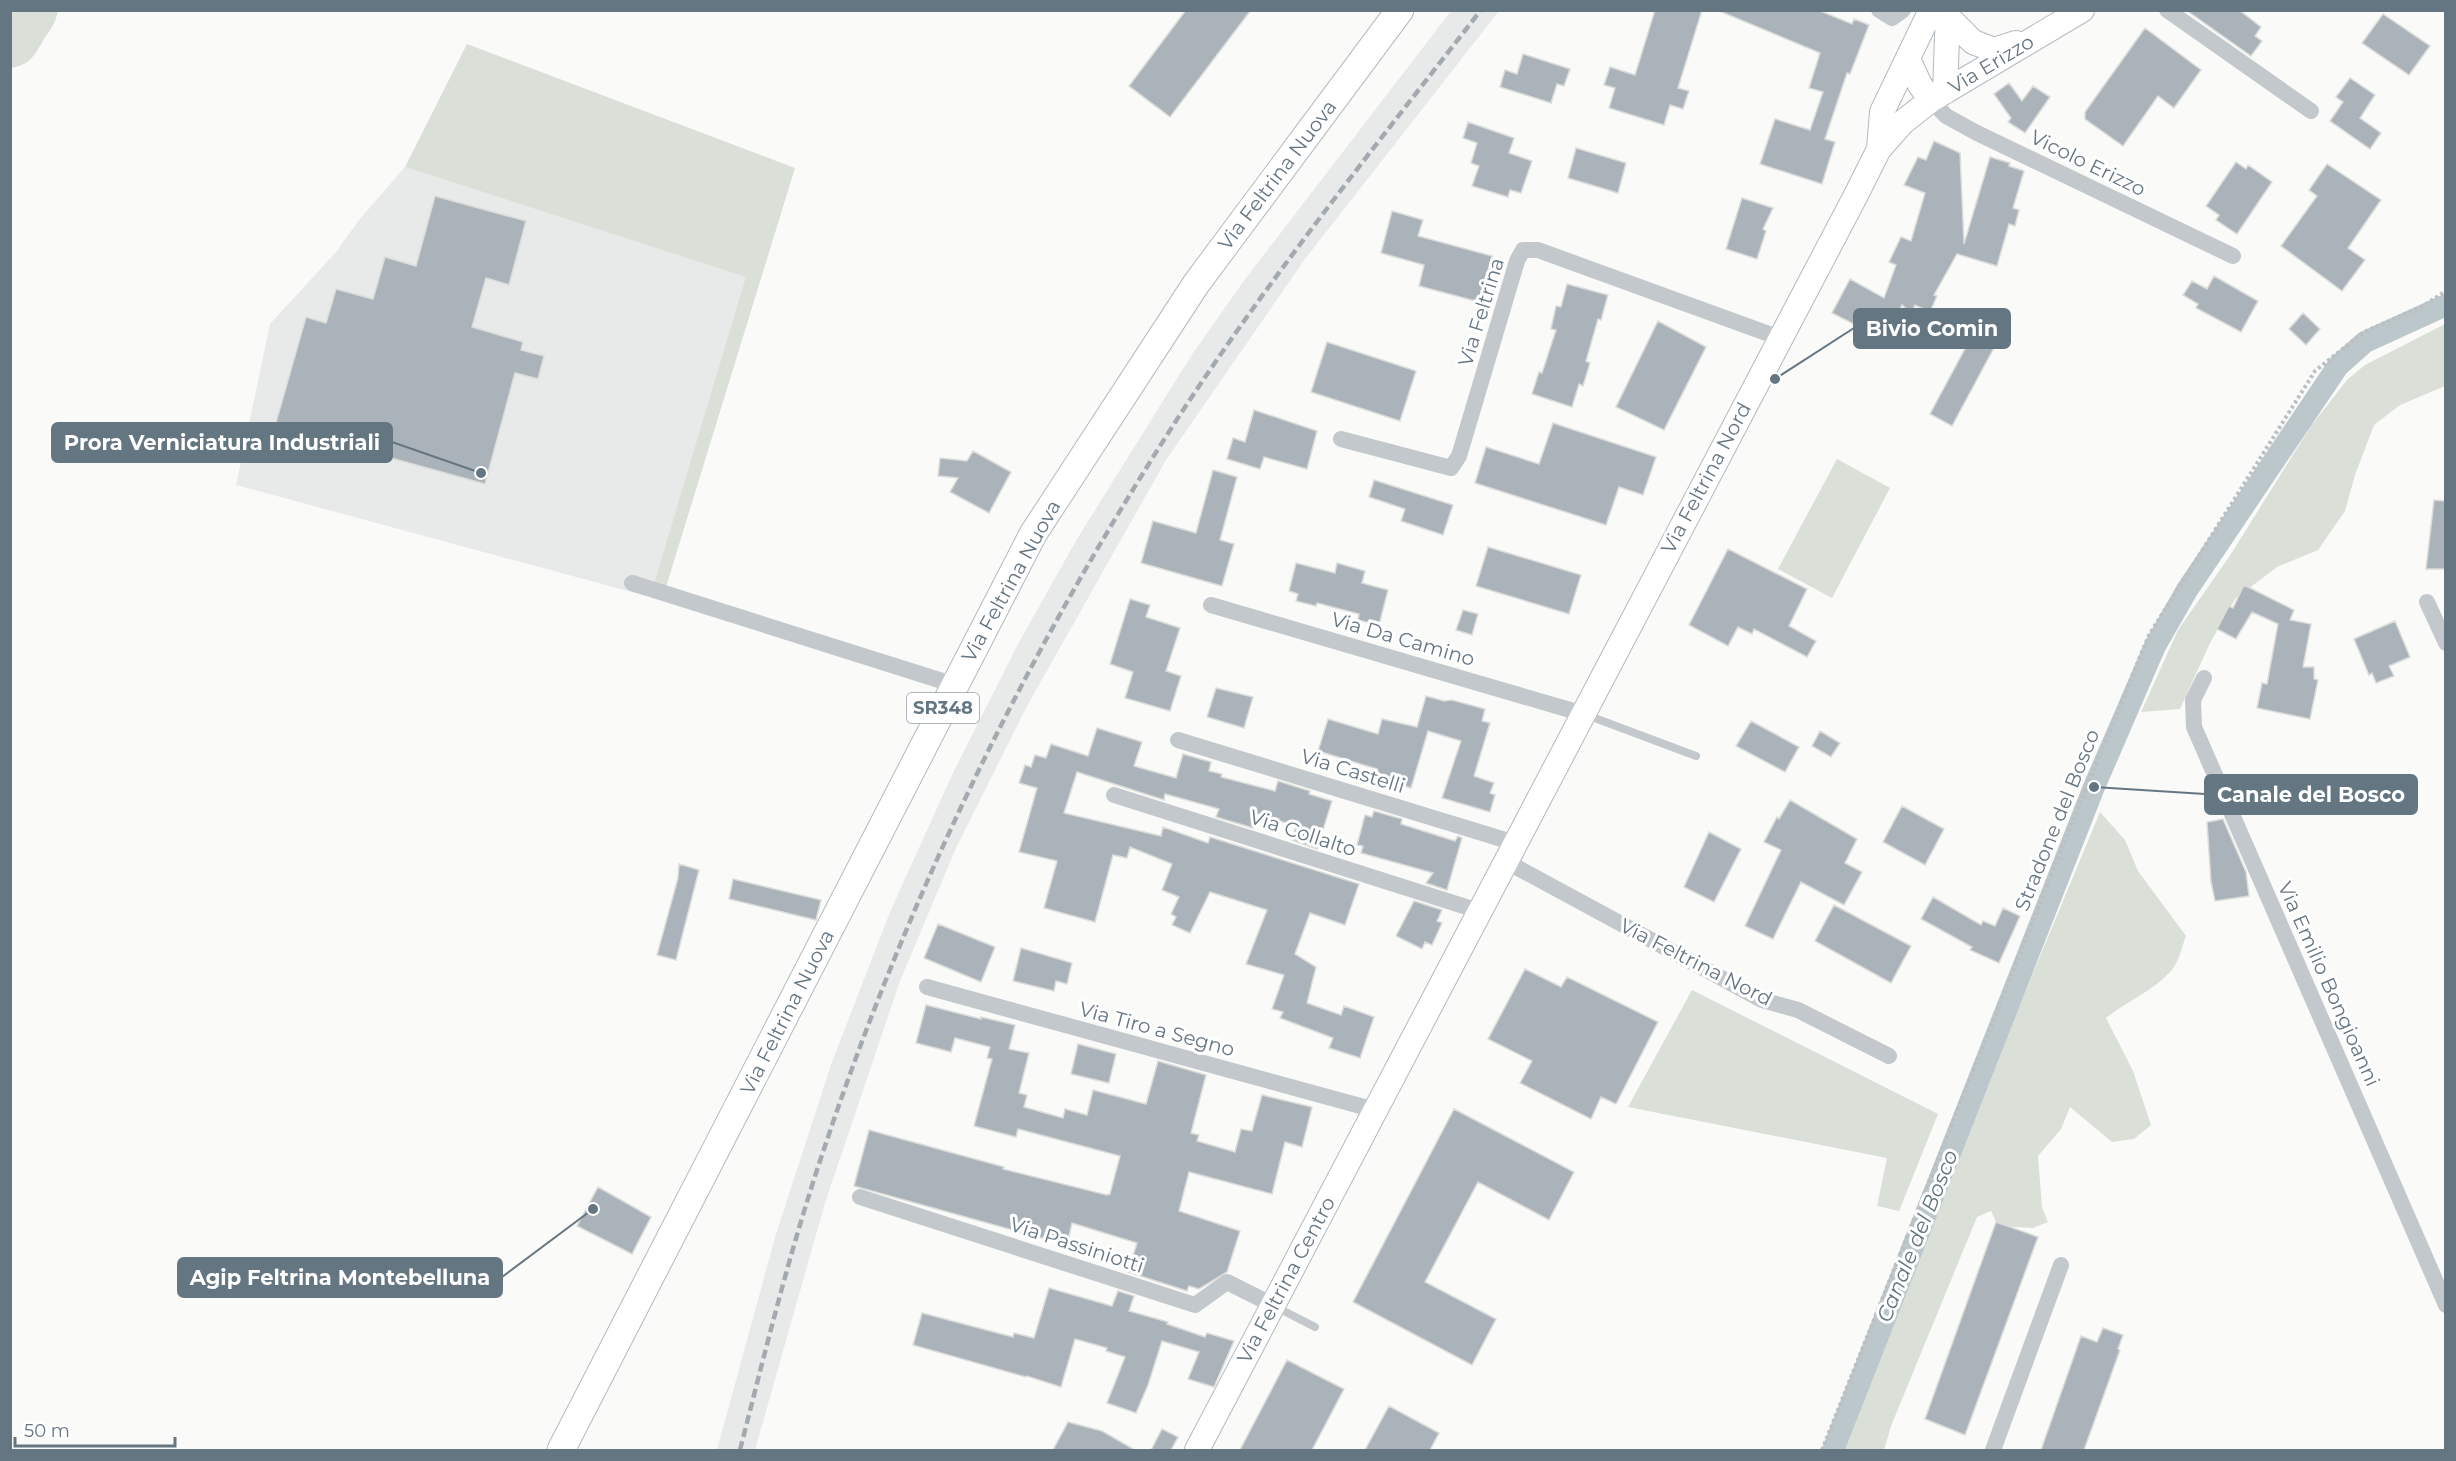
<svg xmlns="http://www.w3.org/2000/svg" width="2456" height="1461" font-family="Montserrat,sans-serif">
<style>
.built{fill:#e8e9e9}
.green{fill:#dadfd7}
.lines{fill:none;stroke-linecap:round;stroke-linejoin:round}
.canal{stroke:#bbc7cb;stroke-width:22}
.building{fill:#aab3b9;stroke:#dcdcda;stroke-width:1.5}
.secondary-casing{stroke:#b3babf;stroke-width:26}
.primary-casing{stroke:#b5babe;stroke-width:29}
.path{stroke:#bbbfc2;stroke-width:4;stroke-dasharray:3 3;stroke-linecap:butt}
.lane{stroke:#c3c8cc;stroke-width:8}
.street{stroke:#c3c8cc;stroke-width:16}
.secondary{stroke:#fff;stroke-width:24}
.primary{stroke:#fff;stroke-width:27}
.rail{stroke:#a2aab0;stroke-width:4.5;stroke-dasharray:9 4.5;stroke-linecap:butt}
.labels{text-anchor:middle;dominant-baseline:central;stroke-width:6;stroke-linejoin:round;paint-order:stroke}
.shield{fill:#fff;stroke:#939fa8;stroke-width:1.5}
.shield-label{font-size:18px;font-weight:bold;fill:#657683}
.street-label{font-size:20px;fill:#657683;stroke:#fff}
.water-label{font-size:21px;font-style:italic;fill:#60757c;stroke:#fff}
.leader{fill:none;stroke:#657683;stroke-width:2}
.callout-dot{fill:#657683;stroke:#fff;stroke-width:2}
.callout{fill:#657683;stroke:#657683;stroke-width:2}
.callout-label{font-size:21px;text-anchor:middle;font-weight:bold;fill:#fff}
</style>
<rect width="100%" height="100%" fill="#fafaf8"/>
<path class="built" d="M 1451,11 L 1499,11 L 1305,259 L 1166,460 L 1027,706 L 956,848 L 900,981 L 825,1203 L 755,1450 L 717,1450 L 776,1234 L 832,1062 L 890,912 L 952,775 L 1018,644 L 1077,539 L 1191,356 L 1243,282 Z
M 405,167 L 747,277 L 650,597 L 236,485 L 270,324 L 336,252 L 359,220 Z"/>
<path class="green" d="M 11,10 L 58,11 C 55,25 50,29 43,41 C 33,57 31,64 11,68 Z
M 467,44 L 795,168 L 662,600 L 650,597 L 746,277 L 405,167 Z
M 2445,324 L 2445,386 L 2400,405 L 2374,425 L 2355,475 L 2345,511 L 2318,550 L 2277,567 L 2235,599 L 2210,643 L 2180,709 L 2141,712 L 2178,630 L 2231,554 L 2311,426 L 2347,380 L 2365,365 Z
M 1837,459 L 1890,488 L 1832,598 L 1778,569 Z
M 2100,812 L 2125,840 L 2138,871 L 2186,936 C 2182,946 2179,962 2171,971 C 2153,991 2127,1001 2106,1018 L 2133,1071 L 2151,1125 L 2134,1139 L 2112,1142 L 2070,1107 L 2061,1129 L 2038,1156 L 2042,1207 L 2048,1222 L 2033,1228 L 1998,1226 L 1991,1211 L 1977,1217 L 1891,1426 L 1884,1450 L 1839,1450 L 1875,1371 L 1919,1247 Z
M 1692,990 L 1938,1114 L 1899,1211 L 1877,1206 L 1887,1158 L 1628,1107 Z"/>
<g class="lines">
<path class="canal" d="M 1833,1450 L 2094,787 L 2155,646 L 2187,590 L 2338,366 L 2365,342 L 2446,305"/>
</g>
<path class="building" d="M 1186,10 L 1251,10 L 1170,117 L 1129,86 Z
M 1655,10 L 1702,10 L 1678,88 L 1689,91 L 1683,109 L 1670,105 L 1664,125 L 1609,108 L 1615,88 L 1604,85 L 1610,67 L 1635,75 Z
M 1717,10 L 1818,10 L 1852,24 L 1854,19 L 1869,25 L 1850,74 L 1847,73 L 1825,139 L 1835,142 L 1822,184 L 1760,164 L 1775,119 L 1810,130 L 1823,92 L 1809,88 L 1820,53 Z
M 2186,10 L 2239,10 L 2261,27 L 2255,36 L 2262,41 L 2251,56 Z
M 2383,14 L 2430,46 L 2409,75 L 2362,43 Z
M 2145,28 L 2201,70 L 2174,108 L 2158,96 L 2123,146 L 2085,119 L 2085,112 Z
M 1523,54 L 1570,69 L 1564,86 L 1557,84 L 1551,103 L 1500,87 L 1505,70 L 1517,74 Z
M 2350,78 L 2375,95 L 2360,118 L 2381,133 L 2370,149 L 2330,121 L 2343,102 L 2336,97 Z
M 2009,83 L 2022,101 L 2033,86 L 2050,97 L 2025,133 L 2008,122 L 2011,118 L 1994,94 Z
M 1468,122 L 1514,138 L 1509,153 L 1532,161 L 1521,193 L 1510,190 L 1508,197 L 1472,186 L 1479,166 L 1471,163 L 1477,143 L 1463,138 Z
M 1934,141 L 1960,153 L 1964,244 L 1990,157 L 2010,163 L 2009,166 L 2024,171 L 2013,208 L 2019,210 L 2015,226 L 2009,224 L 1997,266 L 1957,254 L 1934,295 L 1937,296 L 1930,312 L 1915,305 L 1911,313 L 1902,305 L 1885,340 L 1832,313 L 1850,279 L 1884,298 L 1896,265 L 1889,262 L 1901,237 L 1911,241 L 1925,193 L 1904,185 L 1918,157 L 1926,160 Z
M 1576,148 L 1626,163 L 1618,193 L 1568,178 Z
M 2236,162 L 2246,169 L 2248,165 L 2272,182 L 2237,234 L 2216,220 L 2219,215 L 2206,206 Z
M 2327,164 L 2381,200 L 2348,248 L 2365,260 L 2342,291 L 2281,246 L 2317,196 L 2309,190 Z
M 435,196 L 526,221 L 509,285 L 486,278 L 472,327 L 523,342 L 521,350 L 544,356 L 538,379 L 515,373 L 485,484 L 275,426 L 306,317 L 326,323 L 336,289 L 373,299 L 385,257 L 416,266 Z
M 1742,198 L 1773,208 L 1763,229 L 1766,231 L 1757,259 L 1726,249 Z
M 1392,211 L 1423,220 L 1418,236 L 1492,256 L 1479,302 L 1419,286 L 1424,265 L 1381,253 Z
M 2214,276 L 2258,301 L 2241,332 L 2196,308 L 2198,304 L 2183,295 L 2192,281 L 2207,289 Z
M 1567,284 L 1608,295 L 1601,320 L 1598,319 L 1586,361 L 1590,363 L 1583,386 L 1579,384 L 1572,407 L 1532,394 L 1539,372 L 1542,373 L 1556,330 L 1551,329 L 1556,306 L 1561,307 Z
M 2303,313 L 2320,329 L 2306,345 L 2289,329 Z
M 1658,321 L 1706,347 L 1664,430 L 1616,407 Z
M 1974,332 L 1996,344 L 1952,426 L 1930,414 Z
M 1327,342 L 1416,371 L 1400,421 L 1311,392 Z
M 1254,410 L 1317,431 L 1307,469 L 1264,457 L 1260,469 L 1227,459 L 1233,438 L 1245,442 Z
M 1553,423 L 1656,457 L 1643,495 L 1619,487 L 1606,525 L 1475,483 L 1486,447 L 1539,464 Z
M 973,451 L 1011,472 L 989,513 L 950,492 L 958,478 L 938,476 L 940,458 L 967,461 Z
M 1213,470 L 1237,477 L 1220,540 L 1234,544 L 1222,586 L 1141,563 L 1153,521 L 1196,533 Z
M 1374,480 L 1453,505 L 1443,535 L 1401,521 L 1405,509 L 1369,497 Z
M 2434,500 L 2445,501 L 2445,569 L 2426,569 Z
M 1488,547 L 1581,575 L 1569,614 L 1476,586 Z
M 1728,549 L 1807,589 L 1789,626 L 1816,641 L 1807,657 L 1754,629 L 1752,634 L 1738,627 L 1728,646 L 1689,625 Z
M 1296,563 L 1335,573 L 1337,563 L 1365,571 L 1362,583 L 1388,590 L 1379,625 L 1358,620 L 1359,614 L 1317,603 L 1316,606 L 1296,601 L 1298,594 L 1289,591 Z
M 2244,585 L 2294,610 L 2290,620 L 2311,624 L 2303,667 L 2314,667 L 2314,679 L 2318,680 L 2310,719 L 2257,708 L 2262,683 L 2267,684 L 2278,624 L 2252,612 L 2236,639 L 2217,629 L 2229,606 L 2233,608 Z
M 1130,599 L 1150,605 L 1146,617 L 1180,628 L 1166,671 L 1181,676 L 1170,711 L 1125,698 L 1133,672 L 1110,664 Z
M 1463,610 L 1478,614 L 1472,635 L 1456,630 Z
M 2395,621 L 2410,657 L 2389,666 L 2394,676 L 2376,683 L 2372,673 L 2369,675 L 2354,639 Z
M 1216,688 L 1253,697 L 1244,728 L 1207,717 Z
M 1426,696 L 1444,701 L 1452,700 L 1485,709 L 1482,721 L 1490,723 L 1474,776 L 1494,783 L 1490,793 L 1495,795 L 1490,812 L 1442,798 L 1461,741 L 1428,731 L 1411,788 L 1374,777 L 1377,769 L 1318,751 L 1328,719 L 1378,734 L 1382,719 L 1417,727 Z
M 1751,721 L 1799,747 L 1785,772 L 1736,746 Z
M 1097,728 L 1142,742 L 1134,766 L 1176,778 L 1183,754 L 1211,762 L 1209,771 L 1222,774 L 1221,777 L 1275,791 L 1278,781 L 1310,791 L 1309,794 L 1332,801 L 1317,849 L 1292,840 L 1296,826 L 1257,814 L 1253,828 L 1216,817 L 1219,809 L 1165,794 L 1164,800 L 1077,772 L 1064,813 L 1161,836 L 1163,827 L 1208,843 L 1210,837 L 1359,884 L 1345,925 L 1310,913 L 1295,954 L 1316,967 L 1307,1003 L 1341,1015 L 1344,1006 L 1374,1017 L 1360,1058 L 1329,1048 L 1333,1038 L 1280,1018 L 1283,1012 L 1272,1009 L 1284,975 L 1246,964 L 1267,910 L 1210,892 L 1190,933 L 1172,925 L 1176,917 L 1171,914 L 1179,897 L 1162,890 L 1172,864 L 1130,847 L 1127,858 L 1113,855 L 1095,922 L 1044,908 L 1057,861 L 1019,852 L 1037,788 L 1019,783 L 1025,765 L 1031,767 L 1035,755 L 1046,758 L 1051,744 L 1088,756 Z
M 1820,731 L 1840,743 L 1831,757 L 1812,746 Z
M 1790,800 L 1857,839 L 1845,863 L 1862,872 L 1844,905 L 1801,882 L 1773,939 L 1745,926 L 1781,850 L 1764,842 L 1777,817 L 1779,819 Z
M 1902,806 L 1944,829 L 1925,865 L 1883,842 Z
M 1374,811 L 1402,819 L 1401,824 L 1455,841 L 1458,836 L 1462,838 L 1447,890 L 1426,883 L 1433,873 L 1361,853 L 1363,846 L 1357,845 L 1365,815 L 1372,817 Z
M 2223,819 L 2246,872 L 2249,896 L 2215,901 L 2211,882 L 2207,822 Z
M 1709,832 L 1741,849 L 1714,902 L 1684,887 Z
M 679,864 L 699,870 L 676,960 L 657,955 L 678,878 Z
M 733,879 L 821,900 L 816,920 L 729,899 Z
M 1933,897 L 1981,925 L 1983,921 L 1995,926 L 2003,908 L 2020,916 L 1999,963 L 1970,950 L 1972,947 L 1921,919 Z
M 1414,901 L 1442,910 L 1437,921 L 1442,923 L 1432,945 L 1425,942 L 1422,949 L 1396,936 Z
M 1834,905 L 1911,946 L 1891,983 L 1815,941 Z
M 938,924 L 995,947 L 981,982 L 924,958 Z
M 1021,948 L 1072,963 L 1067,984 L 1056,981 L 1054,991 L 1013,981 Z
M 1525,969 L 1561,987 L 1567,977 L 1658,1022 L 1616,1104 L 1601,1097 L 1591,1119 L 1520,1083 L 1532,1061 L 1488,1039 Z
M 926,1005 L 981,1019 L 981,1017 L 1015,1025 L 1009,1049 L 1029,1053 L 1019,1093 L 1027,1095 L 1024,1107 L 1063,1118 L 1065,1109 L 1087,1115 L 1093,1090 L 1146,1104 L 1158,1061 L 1206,1075 L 1191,1133 L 1199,1135 L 1197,1141 L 1235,1152 L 1241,1129 L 1252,1131 L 1262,1095 L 1312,1107 L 1302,1147 L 1285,1142 L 1272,1194 L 1189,1172 L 1179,1211 L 1240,1231 L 1227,1272 L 1199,1289 L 1189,1286 L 1187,1291 L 1128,1272 L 1137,1243 L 1072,1223 L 1067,1245 L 854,1186 L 869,1130 L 1004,1167 L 1003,1169 L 1107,1195 L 1110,1194 L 1120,1156 L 1018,1129 L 1016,1137 L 974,1126 L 992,1059 L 987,1058 L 990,1047 L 955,1038 L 951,1052 L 916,1043 Z
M 1078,1044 L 1116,1054 L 1109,1083 L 1071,1074 Z
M 1454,1109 L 1574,1172 L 1549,1220 L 1478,1182 L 1425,1282 L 1496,1319 L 1472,1365 L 1353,1302 Z
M 598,1187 L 651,1217 L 632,1254 L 577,1226 Z
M 1996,1222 L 2038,1237 L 1965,1435 L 1925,1419 Z
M 1049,1288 L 1112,1306 L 1118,1291 L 1134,1296 L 1129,1311 L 1168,1322 L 1167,1324 L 1205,1337 L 1207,1333 L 1234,1341 L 1214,1387 L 1188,1379 L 1199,1352 L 1162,1341 L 1148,1385 L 1136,1413 L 1107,1403 L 1125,1357 L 1106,1351 L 1107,1348 L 1075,1339 L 1061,1387 L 1027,1376 L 1026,1377 L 913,1345 L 922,1313 L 1013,1337 L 1014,1333 L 1034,1338 Z
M 2103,1328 L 2123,1335 L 2118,1349 L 2120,1350 L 2084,1450 L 2041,1450 L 2081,1336 L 2097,1342 Z
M 1287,1360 L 1344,1389 L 1312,1450 L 1240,1450 Z
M 1389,1406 L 1439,1433 L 1430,1450 L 1365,1450 Z
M 1068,1422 L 1102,1431 L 1135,1450 L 1053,1450 Z
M 1162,1429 L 1178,1437 L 1171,1450 L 1151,1450 Z"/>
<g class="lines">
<g class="secondary-casing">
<path id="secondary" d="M 1948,17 L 1973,42 L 1994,50 L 2016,43
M 1908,59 L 1920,85 L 1931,100
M 1945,92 L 1948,10
M 1879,149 L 1903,122 L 1931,100 L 2082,10
M 1197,1450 L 1856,195 L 1879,149 L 1882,112 L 1931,10"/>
</g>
<g class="primary-casing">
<path id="primary" d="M 561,1450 L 1033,534 L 1196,284 L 1400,10"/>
</g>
<path class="path" d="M 1822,1450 L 2070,828 L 2149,635 L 2315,371 L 2364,332 L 2423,306 L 2446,291"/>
<path class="lane" d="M 1584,714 L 1696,756
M 1276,1307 L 1315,1327"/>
<path class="street" d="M 1879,10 L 1892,18 L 1903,10
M 2167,10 L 2311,111
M 1931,100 L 1946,116 L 1977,133 L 2233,256
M 1341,439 L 1451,468 L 1459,456 L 1517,261 L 1523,250 L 1538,250 L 1780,338
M 632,583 L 955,685
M 2427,602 L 2446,643
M 1211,605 L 1584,714
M 2204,678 L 2193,700 L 2194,727 L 2446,1305
M 1178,740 L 1515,843
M 1114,795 L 1479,911
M 1505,861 L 1762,1000 L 1798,1010 L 1889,1056
M 927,987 L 1375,1110
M 860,1197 L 1195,1305 L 1227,1282 L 1273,1305
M 1993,1450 L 2061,1265"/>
<use href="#secondary" class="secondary"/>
<use href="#primary" class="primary"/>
<path class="rail" d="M 740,1450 C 765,1352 789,1254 821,1158 C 900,918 1009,689 1142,475 C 1242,311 1363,162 1481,10"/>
</g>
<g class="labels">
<rect class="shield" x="907" y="693" width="72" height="30" rx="4.5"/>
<g class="shield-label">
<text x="943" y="708">SR348</text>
</g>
<g class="street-label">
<text transform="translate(1991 64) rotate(-31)">Via Erizzo</text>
<text transform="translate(2088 163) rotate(26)">Vicolo Erizzo</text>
<text transform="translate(1277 175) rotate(-53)">Via Feltrina Nuova</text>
<text transform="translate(1481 312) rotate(-73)">Via Feltrina</text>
<text transform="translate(1706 478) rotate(-62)">Via Feltrina Nord</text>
<text transform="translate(1011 581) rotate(-61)">Via Feltrina Nuova</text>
<text transform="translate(1403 639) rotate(16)">Via Da Camino</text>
<text transform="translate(1353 771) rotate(17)">Via Castelli</text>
<text transform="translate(2057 820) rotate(-68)">Stradone del Bosco</text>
<text transform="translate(1303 833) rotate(18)">Via Collalto</text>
<text transform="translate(1696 962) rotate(27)">Via Feltrina Nord</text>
<text transform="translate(2329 984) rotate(66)">Via Emilio Bongioanni</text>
<text transform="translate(787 1012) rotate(-63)">Via Feltrina Nuova</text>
<text transform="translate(1157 1029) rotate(15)">Via Tiro a Segno</text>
<text transform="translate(1077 1245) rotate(18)">Via Passiniotti</text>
<text transform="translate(1286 1280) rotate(-62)">Via Feltrina Centro</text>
</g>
<g class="water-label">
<text transform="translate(1917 1236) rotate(-68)">Canale del Bosco</text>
</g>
</g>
<path class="leader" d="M1775 379L1854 328M481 473L392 442M2094 787L2205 794M593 1209L502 1277"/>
<g class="callout-dot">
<circle cx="1775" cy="379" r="6"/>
<circle cx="481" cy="473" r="6"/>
<circle cx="2094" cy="787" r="6"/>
<circle cx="593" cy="1209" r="6"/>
</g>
<g class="callout">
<rect x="1854" y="309" width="156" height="39" rx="6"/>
<rect x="52" y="423" width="340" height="39" rx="6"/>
<rect x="2205" y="775" width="212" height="39" rx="6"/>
<rect x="178" y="1258" width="324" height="39" rx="6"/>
</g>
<g class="callout-label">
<text x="1932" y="336">Bivio Comin</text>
<text x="222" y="450">Prora Verniciatura Industriali</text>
<text x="2311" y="802">Canale del Bosco</text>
<text x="340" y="1285">Agip Feltrina Montebelluna</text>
</g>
<rect width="2456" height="1461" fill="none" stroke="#657683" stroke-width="24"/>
<path d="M15 1437v9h160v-9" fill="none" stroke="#657683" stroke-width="3"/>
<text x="24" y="1437" font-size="18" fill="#657683" stroke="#ffffff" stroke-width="4.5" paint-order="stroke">50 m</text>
</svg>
